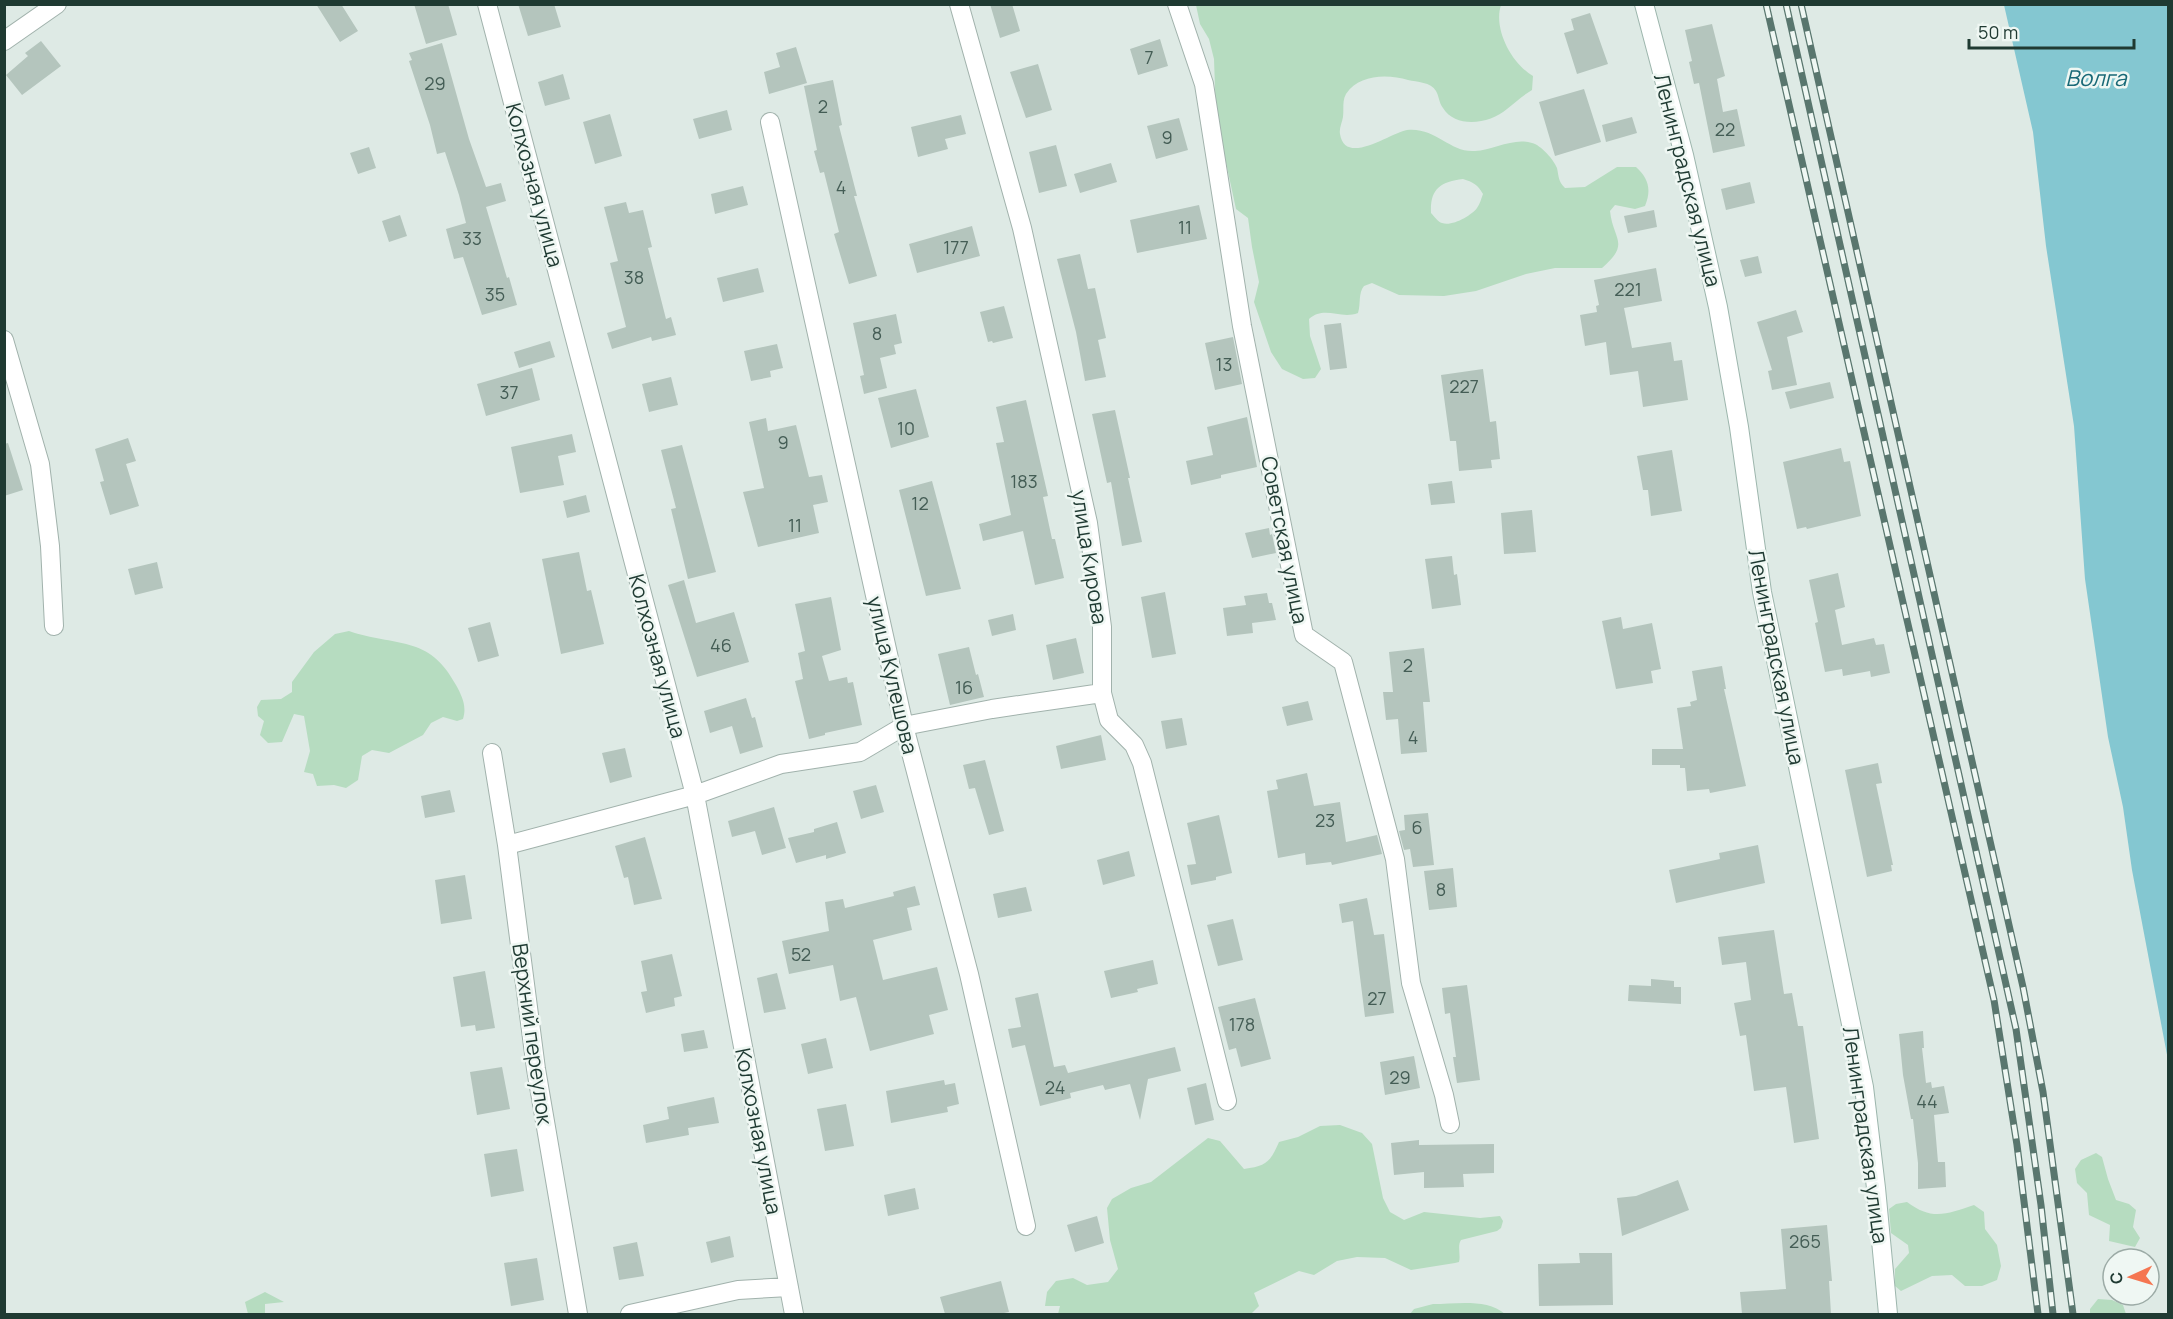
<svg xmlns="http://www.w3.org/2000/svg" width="2173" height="1319" font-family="Manrope,sans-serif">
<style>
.green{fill:#b6dcc0;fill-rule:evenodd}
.water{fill:#84c7d1}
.building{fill:#b4c5bd}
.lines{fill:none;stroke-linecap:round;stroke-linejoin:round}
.street-casing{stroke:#a1b2ac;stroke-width:20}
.secondary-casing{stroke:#9db6ad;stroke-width:20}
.street{stroke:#fff;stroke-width:18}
.secondary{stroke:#fff;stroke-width:18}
.rail-casing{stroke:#59766e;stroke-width:7}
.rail{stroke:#eff7f3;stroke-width:4.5;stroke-dasharray:14;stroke-linecap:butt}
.labels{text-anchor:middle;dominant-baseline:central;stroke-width:5;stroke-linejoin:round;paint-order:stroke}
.number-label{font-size:18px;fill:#445d55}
.street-label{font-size:21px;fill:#1f3a32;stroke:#eff7f3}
.water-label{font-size:22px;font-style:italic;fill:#196977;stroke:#eff7f3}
</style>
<rect width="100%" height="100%" fill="#deeae5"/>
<path class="green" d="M 1196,5 L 1501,5 C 1493,29 1512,64 1533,76 L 1532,90 C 1522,96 1516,102 1507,109 C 1490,124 1456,129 1443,108 C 1439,103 1439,96 1436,91 C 1431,82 1417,82 1408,80 C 1388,74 1359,74 1346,94 C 1342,101 1344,109 1343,117 C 1342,123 1339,128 1340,134 C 1345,167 1392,132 1407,130 C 1436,127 1450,153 1475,151 C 1493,150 1514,137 1532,143 C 1541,145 1554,160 1557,168 C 1559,177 1558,181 1565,188 L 1585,187 L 1617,167 L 1636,167 C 1648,178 1652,189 1645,206 L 1635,209 L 1615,205 L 1610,211 C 1613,240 1631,243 1602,268 L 1555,268 L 1526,274 L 1476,291 L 1444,296 L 1399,295 L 1372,283 L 1364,286 C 1358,293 1361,304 1358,313 C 1340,320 1325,305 1309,319 L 1310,336 L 1321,369 L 1315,378 L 1303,379 L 1282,369 L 1271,352 L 1254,302 L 1259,282 L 1252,247 L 1248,218 L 1236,209 L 1216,116 L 1214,59 L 1209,39 L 1200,24 ZM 1463,179 C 1473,182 1478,185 1483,194 C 1481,199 1480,204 1477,208 C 1472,215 1452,227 1442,223 C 1438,222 1434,216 1431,213 C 1430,189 1440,182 1463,179 Z
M 349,631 C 395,647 429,634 456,685 C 462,696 467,706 463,719 L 457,721 L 443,717 L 431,723 L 423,735 L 389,753 L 372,750 L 362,756 L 358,780 L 346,788 L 334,785 L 317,786 L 313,774 L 304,772 L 310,751 L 304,716 L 294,714 L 282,742 L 268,743 L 260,735 L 264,721 L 258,716 L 257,707 L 261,700 L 281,699 L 292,692 L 292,682 L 314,652 L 335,634 Z
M 1340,1125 L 1362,1133 L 1372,1144 L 1383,1198 L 1390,1212 L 1404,1220 L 1424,1212 L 1480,1218 L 1500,1216 L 1503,1221 L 1501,1228 L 1497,1231 L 1461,1240 C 1457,1246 1461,1255 1459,1262 L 1455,1263 L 1411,1270 L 1385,1258 L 1357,1257 L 1337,1261 L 1314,1275 L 1299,1271 L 1254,1293 L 1259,1306 L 1251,1314 L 1058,1314 L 1060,1306 L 1045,1306 L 1047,1292 L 1056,1281 L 1073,1278 L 1087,1285 L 1108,1282 L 1118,1269 L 1110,1240 L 1107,1208 L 1112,1199 L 1131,1188 L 1151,1182 L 1208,1138 L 1220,1141 L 1244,1169 C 1267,1166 1270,1162 1279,1142 L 1298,1137 L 1320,1126 Z
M 2096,1153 L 2102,1157 L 2108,1179 L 2116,1200 L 2129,1204 L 2136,1210 L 2133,1227 L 2140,1238 L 2135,1247 L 2109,1241 L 2110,1225 L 2089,1215 L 2087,1193 L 2077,1183 L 2075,1169 L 2081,1160 Z
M 1907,1202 C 1932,1221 1947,1214 1974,1205 L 1984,1212 L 1985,1229 L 1997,1245 L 2001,1266 L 1997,1280 L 1982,1286 L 1965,1286 L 1952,1275 L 1932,1276 L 1901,1291 L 1895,1286 L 1895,1269 L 1909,1253 L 1908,1245 L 1891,1233 L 1889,1209 L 1896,1204 Z
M 265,1292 L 284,1302 L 265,1304 L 265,1314 L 248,1314 L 245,1302 Z
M 2098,1299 L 2112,1300 L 2123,1305 L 2126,1314 L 2090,1314 L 2090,1309 Z
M 1433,1304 C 1455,1304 1487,1298 1505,1314 L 1410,1314 L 1414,1309 Z"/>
<path class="water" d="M 2004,5 L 2168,5 L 2168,1060 L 2132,870 L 2123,807 L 2108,737 L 2085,579 L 2074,426 L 2046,246 L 2033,132 Z"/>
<path class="building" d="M 316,4 L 341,4 L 358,31 L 340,42 Z
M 414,4 L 448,4 L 457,35 L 426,44 Z
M 518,4 L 554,4 L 561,27 L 528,36 Z
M 990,4 L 1012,4 L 1020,31 L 1000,38 Z
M 1590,13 L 1608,64 L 1577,74 L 1564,33 L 1574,30 L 1571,19 Z
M 1712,24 L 1725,76 L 1717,79 L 1723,112 L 1737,109 L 1745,146 L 1713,153 L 1699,83 L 1694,84 L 1689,62 L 1692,61 L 1685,30 Z
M 1160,39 L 1168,66 L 1138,75 L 1130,49 Z
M 41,41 L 61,66 L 22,95 L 6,75 L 28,56 L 25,53 Z
M 442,43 L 469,139 L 486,187 L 501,183 L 506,201 L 486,207 L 507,278 L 509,277 L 517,305 L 482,315 L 463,257 L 454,259 L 446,229 L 466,223 L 459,195 L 445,152 L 437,154 L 430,125 L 409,61 L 412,60 L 409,53 Z
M 796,47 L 807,83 L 769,94 L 764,72 L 780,67 L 776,53 Z
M 1038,64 L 1052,110 L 1026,118 L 1010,72 Z
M 563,74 L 570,99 L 545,106 L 538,82 Z
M 833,80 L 842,125 L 839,126 L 857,196 L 854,196 L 877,276 L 849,284 L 834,234 L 839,232 L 824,172 L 820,173 L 814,151 L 817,150 L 804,86 Z
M 1584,89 L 1601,142 L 1555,156 L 1539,102 Z
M 727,110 L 732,130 L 699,139 L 693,119 Z
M 610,114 L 622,156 L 595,164 L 583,122 Z
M 961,115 L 966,134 L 945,139 L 948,149 L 918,157 L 911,127 Z
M 1632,117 L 1637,133 L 1606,142 L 1602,125 Z
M 1179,118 L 1188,150 L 1156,159 L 1147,126 Z
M 1056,145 L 1067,186 L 1039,193 L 1029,152 Z
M 369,147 L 376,168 L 358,174 L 350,153 Z
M 1111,163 L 1117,182 L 1080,193 L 1074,174 Z
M 1750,182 L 1755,203 L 1726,210 L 1721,189 Z
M 743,186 L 748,205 L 715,214 L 711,194 Z
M 626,202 L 629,213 L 643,210 L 652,247 L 648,248 L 666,319 L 671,317 L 676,335 L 652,341 L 651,337 L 612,349 L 607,333 L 626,327 L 610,263 L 618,261 L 604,207 Z
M 1199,205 L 1207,239 L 1137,253 L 1130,220 Z
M 1654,210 L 1657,227 L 1628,233 L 1624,216 Z
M 400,215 L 407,236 L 389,242 L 382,221 Z
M 972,226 L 980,256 L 917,273 L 909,244 Z
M 1080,254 L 1088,289 L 1095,288 L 1106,338 L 1098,340 L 1106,377 L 1085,381 L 1076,332 L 1057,259 Z
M 1758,256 L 1762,273 L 1745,277 L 1740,260 Z
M 758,268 L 764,292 L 723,302 L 717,278 Z
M 1656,268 L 1662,301 L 1624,308 L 1632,348 L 1671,342 L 1674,361 L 1682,360 L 1688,400 L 1643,407 L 1638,371 L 1610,375 L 1606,342 L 1585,346 L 1580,315 L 1597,312 L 1596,306 L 1599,305 L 1594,280 Z
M 1004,306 L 1013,338 L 993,343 L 992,341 L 988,342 L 980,312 Z
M 1796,310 L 1803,332 L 1787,337 L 1797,385 L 1772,390 L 1768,371 L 1772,370 L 1757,322 Z
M 896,314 L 902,343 L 894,345 L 896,354 L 880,358 L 887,388 L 864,394 L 860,376 L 864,375 L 853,323 Z
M 1341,323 L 1347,368 L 1330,370 L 1324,325 Z
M 1233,337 L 1242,384 L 1215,390 L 1205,343 Z
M 550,341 L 555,357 L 519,368 L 514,352 Z
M 777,344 L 783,368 L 770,371 L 771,377 L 751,381 L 744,351 Z
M 532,368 L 540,400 L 486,416 L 477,384 Z
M 1483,369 L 1490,422 L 1496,421 L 1500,459 L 1491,460 L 1492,468 L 1459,471 L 1456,441 L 1450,441 L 1441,375 Z
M 671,377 L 678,405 L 649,412 L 642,384 Z
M 1830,382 L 1834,398 L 1790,409 L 1785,392 Z
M 916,389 L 929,437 L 891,448 L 878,398 Z
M 1026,400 L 1048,496 L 1043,497 L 1052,539 L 1055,539 L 1064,578 L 1035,585 L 1023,531 L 983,541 L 979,524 L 1011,515 L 996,443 L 1004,442 L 996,407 Z
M 1115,410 L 1130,478 L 1128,478 L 1142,542 L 1122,546 L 1111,482 L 1107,483 L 1092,414 Z
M 1247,417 L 1257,467 L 1221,475 L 1221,478 L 1191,485 L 1186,461 L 1213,455 L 1207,427 Z
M 766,418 L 768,431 L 796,425 L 809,477 L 822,475 L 828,502 L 813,505 L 819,533 L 758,547 L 743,492 L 764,488 L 749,422 Z
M 572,434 L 576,452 L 558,456 L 564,485 L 520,493 L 511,447 Z
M 128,438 L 136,461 L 126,464 L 139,506 L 110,515 L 100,482 L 104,481 L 95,449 Z
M 8,443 L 23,490 L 4,496 L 4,444 Z
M 682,445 L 716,572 L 688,579 L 671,509 L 676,508 L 661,450 Z
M 1841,448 L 1844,462 L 1850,461 L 1861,516 L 1807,529 L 1806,527 L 1797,529 L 1783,462 Z
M 1672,450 L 1682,511 L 1651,516 L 1648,490 L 1643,490 L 1637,456 Z
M 932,481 L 961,589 L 926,596 L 899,490 Z
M 1452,481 L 1455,503 L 1431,505 L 1428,484 Z
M 586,495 L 590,512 L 567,518 L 563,501 Z
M 1532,510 L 1536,552 L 1504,554 L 1501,513 Z
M 1269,528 L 1270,535 L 1272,534 L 1276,553 L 1252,558 L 1245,533 Z
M 579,552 L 587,591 L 591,590 L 604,644 L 561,654 L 542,559 Z
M 1452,556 L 1454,575 L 1457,574 L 1461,605 L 1432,609 L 1425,559 Z
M 157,562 L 163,588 L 135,595 L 128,569 Z
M 1838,573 L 1845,607 L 1835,610 L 1842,645 L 1874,638 L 1876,645 L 1884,644 L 1890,673 L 1871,677 L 1870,671 L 1843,676 L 1842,669 L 1825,672 L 1815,623 L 1818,622 L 1809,580 Z
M 684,580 L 696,623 L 734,612 L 749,662 L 697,677 L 668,585 Z
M 1165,592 L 1176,654 L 1152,658 L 1141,597 Z
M 1267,593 L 1269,603 L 1272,603 L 1276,620 L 1252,623 L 1253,633 L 1227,636 L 1223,608 L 1246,605 L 1244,596 Z
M 831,597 L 841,650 L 822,656 L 829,681 L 847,677 L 848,683 L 853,682 L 862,725 L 825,733 L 825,735 L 809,739 L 795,681 L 803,679 L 798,653 L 805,651 L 795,604 Z
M 1013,614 L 1016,630 L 992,636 L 988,620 Z
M 1621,617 L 1623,629 L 1652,623 L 1661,669 L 1651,671 L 1653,683 L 1616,689 L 1602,621 Z
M 490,622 L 499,656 L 478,662 L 468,628 Z
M 1076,638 L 1084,673 L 1053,680 L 1046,645 Z
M 969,647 L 976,675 L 978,674 L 984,697 L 950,705 L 938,654 Z
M 1424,648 L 1430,702 L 1423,702 L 1427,752 L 1401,754 L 1398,719 L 1386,720 L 1383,692 L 1393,692 L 1389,652 Z
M 1722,666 L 1726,689 L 1724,689 L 1746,786 L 1710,793 L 1709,789 L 1687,791 L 1685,768 L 1680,768 L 1680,765 L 1652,765 L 1652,749 L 1683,749 L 1677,708 L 1691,706 L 1690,702 L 1697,700 L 1692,671 Z
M 746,698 L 752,718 L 755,717 L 763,747 L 740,754 L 732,726 L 710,733 L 704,711 Z
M 1308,701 L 1313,720 L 1287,726 L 1282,707 Z
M 1182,718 L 1187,745 L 1166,749 L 1161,721 Z
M 1101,735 L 1106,760 L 1061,769 L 1056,746 Z
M 625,748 L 632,777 L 610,783 L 602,753 Z
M 985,760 L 1004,831 L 989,835 L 975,788 L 969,789 L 963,765 Z
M 1878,763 L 1882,783 L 1876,784 L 1893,865 L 1891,865 L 1892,871 L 1867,877 L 1845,770 Z
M 1307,773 L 1314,806 L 1340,802 L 1346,842 L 1377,835 L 1382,854 L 1332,865 L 1331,862 L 1306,865 L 1305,853 L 1278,858 L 1267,791 L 1278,789 L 1276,780 Z
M 876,785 L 884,812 L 861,819 L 853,791 Z
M 450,790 L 455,812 L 425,818 L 421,796 Z
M 774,807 L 786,848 L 762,855 L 755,831 L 732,837 L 728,821 Z
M 1428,813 L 1434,865 L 1413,867 L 1410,849 L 1404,850 L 1399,831 L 1405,830 L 1404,815 Z
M 1219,815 L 1232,873 L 1216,877 L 1216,880 L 1191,885 L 1187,865 L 1196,864 L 1187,823 Z
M 837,822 L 846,853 L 826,859 L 826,855 L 796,863 L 788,838 L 814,832 L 814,829 Z
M 645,837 L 662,899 L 634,905 L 628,877 L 624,878 L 615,846 Z
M 1758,845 L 1765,883 L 1676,903 L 1669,870 L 1720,859 L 1719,853 Z
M 1129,851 L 1135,876 L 1103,885 L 1097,860 Z
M 1453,868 L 1457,907 L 1429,910 L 1424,871 Z
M 465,875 L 472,919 L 441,924 L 435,880 Z
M 915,886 L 920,905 L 907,908 L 912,930 L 873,940 L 883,980 L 937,967 L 948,1010 L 929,1015 L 934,1034 L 870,1051 L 856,997 L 840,1001 L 833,965 L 789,974 L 782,941 L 829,931 L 825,902 L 843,899 L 845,908 L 894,896 L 893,892 Z
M 1026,887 L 1032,911 L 998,918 L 993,894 Z
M 1367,898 L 1374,935 L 1384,934 L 1394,1013 L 1365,1017 L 1353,921 L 1342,923 L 1339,904 Z
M 1233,919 L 1243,960 L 1218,966 L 1207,925 Z
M 1774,930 L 1784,994 L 1792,993 L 1798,1026 L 1803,1026 L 1819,1139 L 1794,1143 L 1786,1087 L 1754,1091 L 1746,1035 L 1740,1036 L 1734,1003 L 1751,1000 L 1746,962 L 1722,965 L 1718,937 Z
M 672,954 L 682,996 L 674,998 L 675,1006 L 646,1013 L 641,992 L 647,991 L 641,961 Z
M 1153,960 L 1158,984 L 1137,989 L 1138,992 L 1111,998 L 1104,971 Z
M 485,971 L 495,1028 L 476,1031 L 475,1025 L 461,1027 L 453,977 Z
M 777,973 L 786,1009 L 764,1013 L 757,978 Z
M 1651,979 L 1674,981 L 1674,987 L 1681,987 L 1681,1004 L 1628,1001 L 1629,985 L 1651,986 Z
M 1467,985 L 1480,1080 L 1457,1083 L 1453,1057 L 1456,1057 L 1450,1013 L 1445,1014 L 1442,988 Z
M 1038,993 L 1054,1067 L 1065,1065 L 1068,1073 L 1175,1047 L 1181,1071 L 1148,1079 L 1140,1120 L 1130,1084 L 1105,1090 L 1103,1085 L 1070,1093 L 1071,1098 L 1040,1106 L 1025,1045 L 1012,1048 L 1008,1029 L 1021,1027 L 1015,998 Z
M 1255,998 L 1271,1059 L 1241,1067 L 1236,1048 L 1229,1050 L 1218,1007 Z
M 704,1030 L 708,1048 L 684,1052 L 681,1034 Z
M 1923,1031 L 1924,1048 L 1922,1048 L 1926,1083 L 1931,1082 L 1932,1088 L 1944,1086 L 1949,1113 L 1934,1115 L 1938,1162 L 1945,1162 L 1946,1187 L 1918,1189 L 1918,1163 L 1913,1119 L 1911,1119 L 1903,1075 L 1899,1034 Z
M 826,1038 L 833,1068 L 808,1074 L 801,1044 Z
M 1414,1056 L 1420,1088 L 1385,1095 L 1380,1062 Z
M 502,1067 L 510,1109 L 477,1115 L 470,1072 Z
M 944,1080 L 945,1085 L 955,1083 L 959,1104 L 947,1107 L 948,1112 L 891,1123 L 886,1091 Z
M 1206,1083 L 1214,1120 L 1195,1125 L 1187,1088 Z
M 714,1097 L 719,1123 L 688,1128 L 689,1135 L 646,1143 L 643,1125 L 669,1119 L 667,1107 Z
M 846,1104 L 854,1146 L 825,1151 L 817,1109 Z
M 1419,1140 L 1419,1145 L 1494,1144 L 1494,1173 L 1463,1174 L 1464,1187 L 1424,1188 L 1424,1172 L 1394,1175 L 1391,1143 Z
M 517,1149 L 524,1191 L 491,1197 L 484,1154 Z
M 1678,1180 L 1689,1210 L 1622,1236 L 1617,1198 L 1636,1196 Z
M 915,1188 L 919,1209 L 888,1216 L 884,1195 Z
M 1097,1216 L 1104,1243 L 1075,1252 L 1067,1225 Z
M 1827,1225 L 1832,1281 L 1829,1281 L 1831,1314 L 1742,1314 L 1740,1292 L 1786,1289 L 1781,1229 Z
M 730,1236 L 734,1257 L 711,1263 L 706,1242 Z
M 637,1242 L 644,1276 L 619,1280 L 613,1247 Z
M 1579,1253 L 1612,1253 L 1613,1305 L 1539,1306 L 1538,1264 L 1580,1263 Z
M 537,1258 L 544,1300 L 511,1306 L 504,1263 Z
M 1001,1281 L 1009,1312 L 999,1314 L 945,1314 L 940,1297 Z"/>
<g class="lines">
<g class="street-casing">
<path id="street" d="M 487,4 L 695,795 L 794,1314
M 959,4 L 1022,228 L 1088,523 L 1102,627 L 1102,693 L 1109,720 L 1134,745 L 1142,763 L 1227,1101
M 1177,4 L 1204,84 L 1242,326 L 1304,635 L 1343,662 L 1395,859 L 1411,983 L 1444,1095 L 1450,1124
M 4,41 L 57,4
M 770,122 L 904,726 L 969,974 L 1026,1226
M 4,340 L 40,464 L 50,546 L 54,626
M 492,753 L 507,845 L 536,1069 L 578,1314
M 507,845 L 695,795 L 781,764 L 860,752 L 904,726 L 992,709 L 1102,693
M 630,1314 L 738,1290 L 789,1287"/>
</g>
<g class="secondary-casing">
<path id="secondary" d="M 1644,4 L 1684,155 L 1718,307 L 1739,427 L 1762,592 L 1864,1087 L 1876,1188 L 1888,1314"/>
</g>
<use href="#street" class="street"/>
<use href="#secondary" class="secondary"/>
<g class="rail-casing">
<path id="rail" d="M 1766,4 L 1994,1000 L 2017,1145 L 2038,1314
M 1786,4 L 2016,1029 L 2041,1205 L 2053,1314
M 1801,4 L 2023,987 L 2043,1092 L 2073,1314"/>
</g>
<use href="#rail" class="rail"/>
</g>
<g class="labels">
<g class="number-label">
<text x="1149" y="57">7</text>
<text x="435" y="83">29</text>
<text x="823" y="106">2</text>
<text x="1725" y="129">22</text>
<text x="1167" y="137">9</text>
<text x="841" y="187">4</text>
<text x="1185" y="227">11</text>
<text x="472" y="238">33</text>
<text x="956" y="247">177</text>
<text x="634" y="277">38</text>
<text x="1628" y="289">221</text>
<text x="495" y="294">35</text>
<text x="877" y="333">8</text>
<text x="1224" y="364">13</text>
<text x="1464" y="386">227</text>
<text x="509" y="392">37</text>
<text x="906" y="428">10</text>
<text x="783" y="442">9</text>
<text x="1024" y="481">183</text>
<text x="920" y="503">12</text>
<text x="795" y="525">11</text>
<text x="721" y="645">46</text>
<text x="1408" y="665">2</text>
<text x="964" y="687">16</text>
<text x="1413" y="737">4</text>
<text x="1325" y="820">23</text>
<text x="1417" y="827">6</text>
<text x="1441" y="889">8</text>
<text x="801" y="954">52</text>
<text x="1377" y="998">27</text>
<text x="1242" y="1024">178</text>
<text x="1400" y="1077">29</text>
<text x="1055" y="1087">24</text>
<text x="1927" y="1101">44</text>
<text x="1805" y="1241">265</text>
</g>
<g class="street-label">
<text transform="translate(1688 180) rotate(76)">Ленинградская улица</text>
<text transform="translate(535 185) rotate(75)">Колхозная улица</text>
<text transform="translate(1285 540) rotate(79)">Советская улица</text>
<text transform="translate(1090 557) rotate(81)">улица Кирова</text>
<text transform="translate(658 656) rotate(75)">Колхозная улица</text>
<text transform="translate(1777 657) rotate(79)">Ленинградская улица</text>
<text transform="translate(893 675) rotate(77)">улица Кулешова</text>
<text transform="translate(533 1034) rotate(82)">Верхний переулок</text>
<text transform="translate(759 1131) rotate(79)">Колхозная улица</text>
<text transform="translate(1866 1135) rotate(82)">Ленинградская улица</text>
</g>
<g class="water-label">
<text x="2096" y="78">Волга</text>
</g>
</g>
<rect width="2173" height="1319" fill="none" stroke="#1f3a32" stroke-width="12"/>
<g transform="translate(2131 1277) rotate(266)"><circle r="28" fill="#eff7f3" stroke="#9caba6" stroke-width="1.5"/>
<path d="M0-4.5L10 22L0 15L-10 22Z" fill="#f57651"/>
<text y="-9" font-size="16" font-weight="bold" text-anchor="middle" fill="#1f3a32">С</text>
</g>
<path d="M1969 39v9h165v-9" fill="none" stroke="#1f3a32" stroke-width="3"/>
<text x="1978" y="39" font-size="18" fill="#1f3a32" stroke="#eff7f3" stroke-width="4.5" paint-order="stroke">50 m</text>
</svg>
